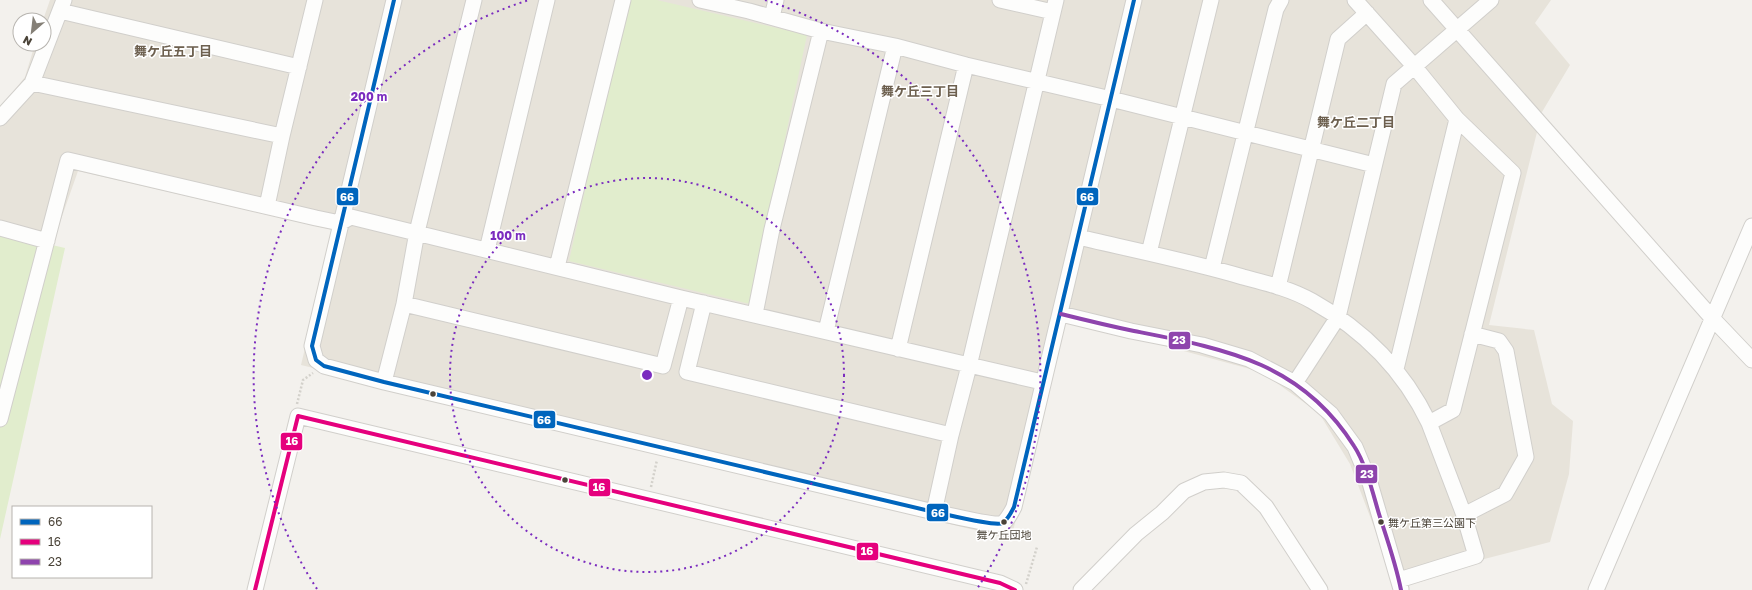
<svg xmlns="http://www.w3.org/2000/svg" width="1752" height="590" font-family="'Golos Text','Noto Sans JP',sans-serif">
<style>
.residential{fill:#e7e3da}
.green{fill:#e1edcd}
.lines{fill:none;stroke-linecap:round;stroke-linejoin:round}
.minor-casing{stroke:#d1cfcb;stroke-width:17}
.path{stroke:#d3d1cb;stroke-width:2.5;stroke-dasharray:2 2;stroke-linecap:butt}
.minor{stroke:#fdfdfc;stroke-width:15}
.bus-1-casing{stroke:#fff;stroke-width:7}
.bus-2-casing{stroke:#fff;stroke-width:7}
.bus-3-casing{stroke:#fff;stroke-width:7}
.bus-1{stroke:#0065bd;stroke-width:4}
.bus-2{stroke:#e5007d;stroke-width:4}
.bus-3{stroke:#8e44ad;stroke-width:4}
.ring{fill:none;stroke:#7b2cbf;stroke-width:2;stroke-dasharray:2 4}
.bus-dot{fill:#4a4338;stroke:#fff;stroke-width:1.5}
.labels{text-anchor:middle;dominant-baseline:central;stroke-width:3;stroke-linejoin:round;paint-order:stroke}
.bus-label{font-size:11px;fill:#4a4338;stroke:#fff;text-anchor:start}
.neighbourhood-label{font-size:13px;font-weight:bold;fill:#6d604f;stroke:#fff}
.centre{fill:#7b2cbf;stroke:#fff;stroke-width:2}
.ring-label{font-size:12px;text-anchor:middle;font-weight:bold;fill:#7b2cbf;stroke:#fff;stroke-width:3;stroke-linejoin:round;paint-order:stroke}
.line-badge{stroke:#fff;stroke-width:1.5}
.badge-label{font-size:11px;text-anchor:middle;font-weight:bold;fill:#fff}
</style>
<rect width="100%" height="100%" fill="#f3f1ed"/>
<path class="residential" d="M 50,0 L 1551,0 L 1535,23 L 1570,65 L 1542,112 L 1489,325 L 1534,330 L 1552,404 L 1573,421 L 1569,474 L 1550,542 L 1395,582 L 1350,464 L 1319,413 L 1261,372 L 1066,319 L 1011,539 L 301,365 L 333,230 L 78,171 L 53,242 L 0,228 L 0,108 L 25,77 L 35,44 L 44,44 L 43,20 Z"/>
<path class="green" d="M 628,0 L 657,0 L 807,35 L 750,304 L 569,261 Z
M 0,233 L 65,248 L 0,539 Z"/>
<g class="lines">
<g class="minor-casing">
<path id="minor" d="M 394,0 L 312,346 L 316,360 L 324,366 L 384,382 L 934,512 C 946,514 995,527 1003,523 C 1008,519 1011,513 1014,507 L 1134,0
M 700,0 L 749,11 L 821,31 L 895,46 L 966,65 L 1111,99 L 1374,165
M 1000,0 L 1053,12
M 1355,0 L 1414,66 L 1457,119 L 1513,173 L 1453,410 L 1429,423
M 1431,0 L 1713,319 L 1752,360
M 60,11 L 299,67
M 772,17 L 776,0
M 32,83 L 282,136
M 0,118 L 32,83 L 64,0
M 267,206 L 282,136 L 315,0
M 0,228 L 47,241
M 1078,237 C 1133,250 1189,261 1243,277 C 1266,283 1291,289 1312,301 C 1364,330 1403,369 1429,423 L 1464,515 L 1476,556 L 1399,580
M 487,250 L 547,0
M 1149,253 L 1211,0
M 557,267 L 623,0
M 1212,268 L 1276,9 L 1281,0
M 1278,287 L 1338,39 L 1367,13
M 704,303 L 687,372 L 951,435
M 404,304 L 663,366 L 681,298
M 755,314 L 772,229 L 821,31
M 1061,314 L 1131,331 L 1202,345 L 1249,359 L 1295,383 L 1331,414 L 1355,447 L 1370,483 L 1401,589
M 826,331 L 895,46
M 898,349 L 966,65
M 1396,369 L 1457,119
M 384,382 L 404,304 L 417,232 L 474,0
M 1295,383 L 1338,317 L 1394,84 L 1491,0
M 0,419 L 68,160 L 316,218 L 340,223 L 351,217 L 681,298 L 1042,382
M 934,512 L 951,435 L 969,366 L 1056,0
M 1464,515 L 1505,494 L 1526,457 L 1506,351 L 1499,341 L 1472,334
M 255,590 L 298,416 L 1000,583 L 1015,590
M 1081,590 L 1136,534 L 1162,513 L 1184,491 L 1204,482 L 1224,480 L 1241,483 L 1266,507 L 1320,590
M 1596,590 L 1752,226"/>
</g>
<path class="path" d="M 297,404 L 303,380 L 313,373
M 651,487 L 657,460
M 1026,584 L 1037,547"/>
<use href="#minor" class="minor"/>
<g class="bus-1-casing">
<path id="bus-1" d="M 394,0 L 312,346 L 316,360 L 324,366 L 384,382 L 934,512 C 946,514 995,527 1003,523 C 1008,519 1011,513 1014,507 L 1134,0"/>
</g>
<g class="bus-2-casing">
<path id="bus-2" d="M 255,590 L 298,416 L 1000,583 L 1015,590"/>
</g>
<g class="bus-3-casing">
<path id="bus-3" d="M 1061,314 C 1085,320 1110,326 1134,331 C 1225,349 1301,362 1354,446 C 1366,464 1373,494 1379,514 C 1387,539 1396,564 1401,590"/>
</g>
<use href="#bus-1" class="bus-1"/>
<use href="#bus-2" class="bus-2"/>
<use href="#bus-3" class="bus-3"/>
</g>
<g class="ring">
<circle cx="647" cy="375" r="197"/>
<path d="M317 589A393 393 0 0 1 529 0M765 0A393 393 0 0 1 977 589"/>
</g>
<g class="bus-dot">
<circle cx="433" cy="394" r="3.5"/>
<circle cx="565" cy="480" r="3.5"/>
<circle cx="1004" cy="522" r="3.5"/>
<circle cx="1381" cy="522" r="3.5"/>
</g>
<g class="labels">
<g class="bus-label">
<text x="1388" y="522">舞ケ丘第三公園下</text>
<text x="1004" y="534" text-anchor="middle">舞ケ丘団地</text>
</g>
<g class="neighbourhood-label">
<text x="173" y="51">舞ケ丘五丁目</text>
<text x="920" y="91">舞ケ丘三丁目</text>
<text x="1356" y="122">舞ケ丘二丁目</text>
</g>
</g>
<circle cx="647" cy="375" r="6" class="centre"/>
<g class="ring-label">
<text x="369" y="101">200 m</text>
<text x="508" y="240">100 m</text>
</g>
<g class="line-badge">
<rect x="336" y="187" width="23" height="19" rx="4" fill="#0065bd"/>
<rect x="1076" y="187" width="23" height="19" rx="4" fill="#0065bd"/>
<rect x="1168" y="331" width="23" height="19" rx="4" fill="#8e44ad"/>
<rect x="533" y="410" width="23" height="19" rx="4" fill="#0065bd"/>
<rect x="280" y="432" width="23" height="19" rx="4" fill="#e5007d"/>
<rect x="1355" y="464" width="23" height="20" rx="4" fill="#8e44ad"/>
<rect x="588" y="478" width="23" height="19" rx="4" fill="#e5007d"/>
<rect x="926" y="503" width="23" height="19" rx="4" fill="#0065bd"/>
<rect x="856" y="542" width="23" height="19" rx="4" fill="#e5007d"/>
</g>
<g class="badge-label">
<text x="347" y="201">66</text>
<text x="1087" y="201">66</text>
<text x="1179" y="344">23</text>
<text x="544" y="424">66</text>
<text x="292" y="445">16</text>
<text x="1367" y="478">23</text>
<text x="599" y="491">16</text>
<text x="938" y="517">66</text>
<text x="867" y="555">16</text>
</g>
<rect x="12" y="506" width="140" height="72" fill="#ffffff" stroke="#b7b4af"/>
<rect x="20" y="519" width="20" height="6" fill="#0065bd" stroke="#b7b4af"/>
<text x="48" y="526" font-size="12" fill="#4a4338">66</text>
<rect x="20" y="539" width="20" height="6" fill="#e5007d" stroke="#b7b4af"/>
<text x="48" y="546" font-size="12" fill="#4a4338">16</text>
<rect x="20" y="559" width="20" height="6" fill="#8e44ad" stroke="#b7b4af"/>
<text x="48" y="566" font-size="12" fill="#4a4338">23</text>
<g transform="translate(32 32) rotate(208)"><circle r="19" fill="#ffffff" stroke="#b7b4af"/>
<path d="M0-3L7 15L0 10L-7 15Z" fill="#858077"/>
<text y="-6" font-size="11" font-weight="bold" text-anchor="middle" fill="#4a4338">N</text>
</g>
</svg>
